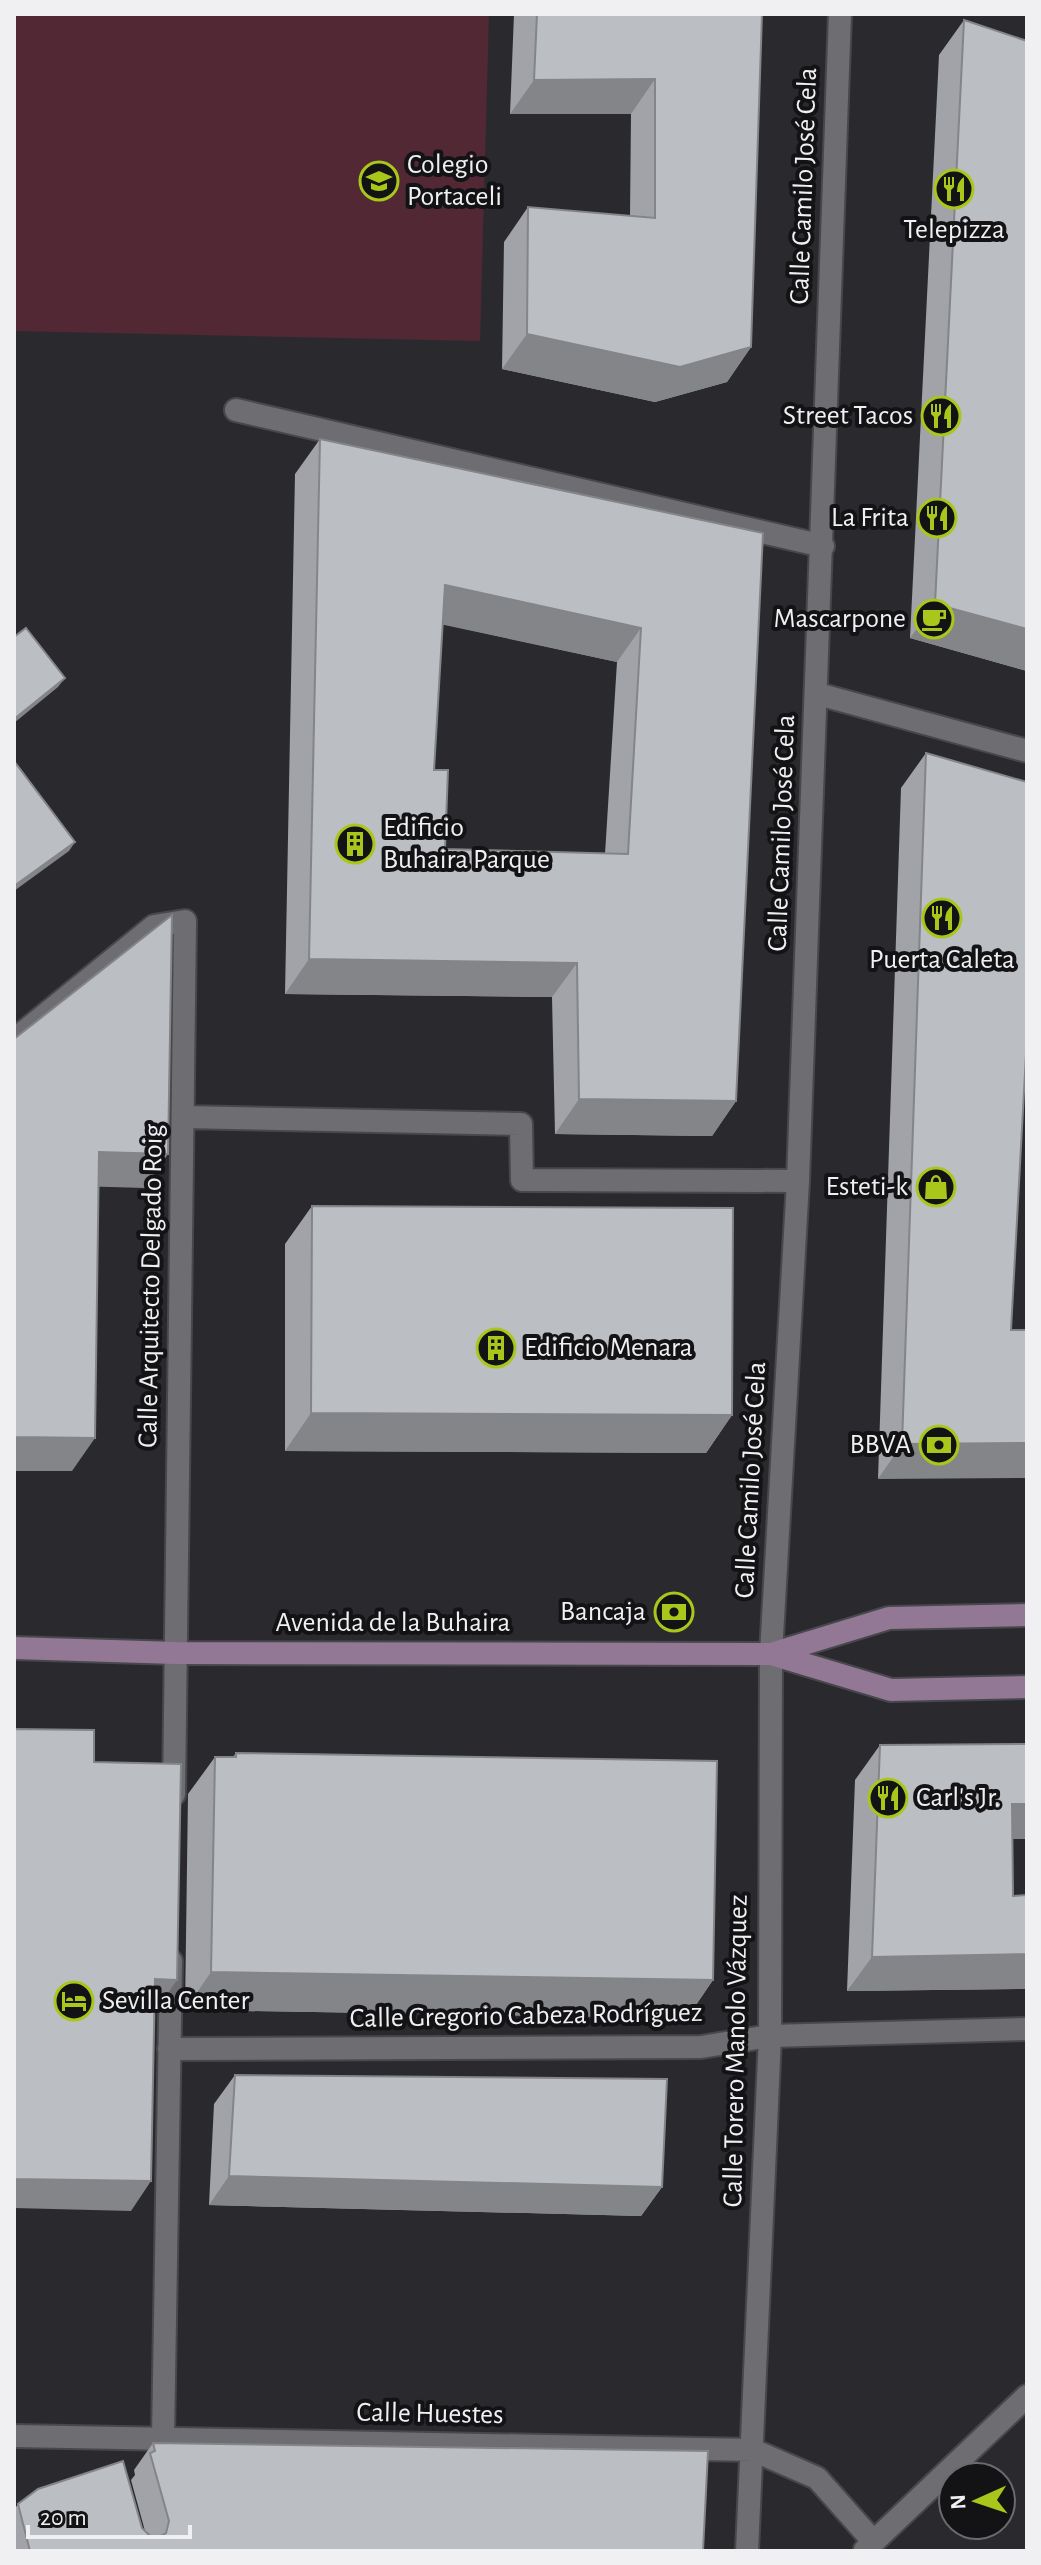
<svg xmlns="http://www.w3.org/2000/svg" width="1041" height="2565" font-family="'Alegreya Sans',sans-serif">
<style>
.green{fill:#522835}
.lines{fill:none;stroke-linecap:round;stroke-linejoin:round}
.service-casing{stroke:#48474b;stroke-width:26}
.pedestrian-casing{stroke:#48474b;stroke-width:26}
.minor-casing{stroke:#48474b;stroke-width:26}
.secondary-casing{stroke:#48474b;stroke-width:26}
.service{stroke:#6e6d72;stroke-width:22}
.pedestrian{stroke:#6e6d72;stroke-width:22}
.minor{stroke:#6e6d72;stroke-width:22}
.secondary{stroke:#927894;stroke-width:22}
.wall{fill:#a1a3a8;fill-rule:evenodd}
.shaded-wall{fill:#838588}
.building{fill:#bbbec3;stroke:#838588;stroke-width:2;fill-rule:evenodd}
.labels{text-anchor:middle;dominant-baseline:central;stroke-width:8;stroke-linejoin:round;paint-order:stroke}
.poi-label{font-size:28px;fill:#f0f0f3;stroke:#131315;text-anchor:end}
.street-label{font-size:28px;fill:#f0f0f3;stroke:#131315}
</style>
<rect width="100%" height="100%" fill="#2a2a2e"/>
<path class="green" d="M 14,14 L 489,14 L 480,341 L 14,331 Z"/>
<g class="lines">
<g class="service-casing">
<path id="service" d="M 236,410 L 823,546"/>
</g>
<g class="pedestrian-casing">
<path id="pedestrian" d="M 14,1040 L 154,926 L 185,921 L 174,1794
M 183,1117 L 521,1124 L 522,1180 L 798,1181
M 169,2049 L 701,2047 L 770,2036 L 1027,2029
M 163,2439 L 171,1961"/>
</g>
<g class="minor-casing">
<path id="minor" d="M 818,694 L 1027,751
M 14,2436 L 753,2450 L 817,2478 L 873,2541
M 865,2550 L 1027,2396
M 747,2551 L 770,2036 L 771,1654 L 798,1181 L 840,14"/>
</g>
<g class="secondary-casing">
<path id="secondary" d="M 14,1648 L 176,1653 L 771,1654 L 891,1690 L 1027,1687
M 771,1654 L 889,1618 L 1027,1615"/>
</g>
<use href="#service" class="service"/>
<use href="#pedestrian" class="pedestrian"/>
<use href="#minor" class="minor"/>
<use href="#secondary" class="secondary"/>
</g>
<path class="wall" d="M 514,14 L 762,14 L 751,347 L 727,382 L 655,402 L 502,369 L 504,242 L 528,207 L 630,216 L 631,114 L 510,114 Z
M 964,20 L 1027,41 L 1027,671 L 910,638 L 939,55 Z
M 320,439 L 763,533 L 736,1101 L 712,1136 L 555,1134 L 552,997 L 285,994 L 295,474 ZM 443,624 L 617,662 L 605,854 L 445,849 L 434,770 Z
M 926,753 L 1011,1330 L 878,1479 L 901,788 Z
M 312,1206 L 732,1415 L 706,1453 L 285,1451 L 285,1244 Z
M 880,1745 L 1013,1839 L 1013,1896 L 1027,1895 L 1027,1989 L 847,1991 L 855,1780 Z
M 236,1753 L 713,1980 L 687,2018 L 185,2010 L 188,1794 L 215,1757 L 233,1757 Z
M 235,2075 L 662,2187 L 641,2216 L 209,2205 L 214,2104 Z
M 153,2443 L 703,2551 L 14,2551 L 14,2510 L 18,2504 L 142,2528 L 145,2531 L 131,2480 L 135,2475 L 134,2470 Z"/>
<path class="shaded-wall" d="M 655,79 L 631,114 L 510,114 L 534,80 Z
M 527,334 L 751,347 L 727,382 L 655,402 L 502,369 Z
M 445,585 L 641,628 L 617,662 L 421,620 Z
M 935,604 L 1027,629 L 1027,671 L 910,638 Z
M 65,678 L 58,687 L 14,723 L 14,719 Z
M 75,842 L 69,851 L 14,891 L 14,886 Z
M 309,959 L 577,963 L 552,997 L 285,994 Z
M 579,1099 L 736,1101 L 712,1136 L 555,1134 Z
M 99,1152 L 168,1154 L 145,1188 L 75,1186 Z
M 311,1413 L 732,1415 L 706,1453 L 285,1451 Z
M 14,1437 L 95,1438 L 72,1471 L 14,1471 Z
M 1027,1443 L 1027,1478 L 878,1479 L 902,1444 Z
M 1012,1804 L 1027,1804 L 1027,1839 L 988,1839 Z
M 1027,1954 L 1027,1989 L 847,1991 L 872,1957 Z
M 211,1972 L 713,1980 L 687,2018 L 185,2010 Z
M 155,1979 L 177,1980 L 157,2009 L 134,2009 Z
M 229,2176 L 662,2187 L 641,2216 L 209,2205 Z
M 14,2179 L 151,2181 L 131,2211 L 14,2208 Z"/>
<path class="building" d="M 537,14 L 762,14 L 751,347 L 680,367 L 527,334 L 528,207 L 655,218 L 655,79 L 534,80 Z
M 964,20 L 1027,41 L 1027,629 L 935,604 Z
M 320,439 L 763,533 L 736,1101 L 579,1099 L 577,963 L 309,959 ZM 445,585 L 641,628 L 628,854 L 445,849 L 448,770 L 434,770 Z
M 26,628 L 65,678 L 14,719 L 14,637 Z
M 926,753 L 1027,782 L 1027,1036 L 1011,1330 L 1027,1330 L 1027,1443 L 902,1444 Z
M 14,761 L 75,842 L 14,886 Z
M 172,915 L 168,1154 L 99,1152 L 95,1438 L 14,1437 L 14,1039 Z
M 312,1206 L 733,1208 L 732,1415 L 311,1413 Z
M 14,1729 L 94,1730 L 94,1762 L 181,1764 L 177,1980 L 155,1979 L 151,2181 L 14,2179 Z
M 1027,1744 L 1027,1804 L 1012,1804 L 1013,1896 L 1027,1895 L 1027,1954 L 872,1957 L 880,1745 Z
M 236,1753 L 717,1761 L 713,1980 L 211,1972 L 215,1757 L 236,1757 Z
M 235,2075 L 667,2079 L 662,2187 L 229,2176 Z
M 153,2443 L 708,2451 L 703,2551 L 30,2551 L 18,2504 L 38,2489 L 123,2461 L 142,2528 L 151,2537 L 159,2537 L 166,2533 L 169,2521 L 150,2453 L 155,2451 Z"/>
<defs>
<g id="university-ring" transform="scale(2)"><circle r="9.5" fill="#131315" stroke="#a9c71b" stroke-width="1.5"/><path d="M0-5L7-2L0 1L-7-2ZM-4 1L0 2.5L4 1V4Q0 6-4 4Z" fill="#a9c71b"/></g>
<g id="restaurant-ring" transform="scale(2)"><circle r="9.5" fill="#131315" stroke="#a9c71b" stroke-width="1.5"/><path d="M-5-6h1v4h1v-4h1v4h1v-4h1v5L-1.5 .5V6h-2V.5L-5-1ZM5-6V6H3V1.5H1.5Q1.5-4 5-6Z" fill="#a9c71b"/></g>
<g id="cafe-ring" transform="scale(2)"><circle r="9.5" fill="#131315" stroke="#a9c71b" stroke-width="1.5"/><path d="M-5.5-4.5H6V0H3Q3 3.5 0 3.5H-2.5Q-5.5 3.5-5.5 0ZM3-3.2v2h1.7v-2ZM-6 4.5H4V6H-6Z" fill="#a9c71b"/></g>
<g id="building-ring" transform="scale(2)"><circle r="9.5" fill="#131315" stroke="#a9c71b" stroke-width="1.5"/><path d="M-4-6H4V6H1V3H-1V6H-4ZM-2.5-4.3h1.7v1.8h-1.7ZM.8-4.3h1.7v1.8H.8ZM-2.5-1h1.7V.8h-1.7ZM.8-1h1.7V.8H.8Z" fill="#a9c71b"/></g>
<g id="shop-ring" transform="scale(2)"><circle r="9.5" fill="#131315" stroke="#a9c71b" stroke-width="1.5"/><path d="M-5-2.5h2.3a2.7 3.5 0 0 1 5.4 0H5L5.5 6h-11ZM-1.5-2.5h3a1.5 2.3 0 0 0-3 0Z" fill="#a9c71b"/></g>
<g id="bank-ring" transform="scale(2)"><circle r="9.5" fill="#131315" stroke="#a9c71b" stroke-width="1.5"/><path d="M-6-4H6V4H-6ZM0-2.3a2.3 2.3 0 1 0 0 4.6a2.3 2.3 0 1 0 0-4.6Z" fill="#a9c71b"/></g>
<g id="hotel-ring" transform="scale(2)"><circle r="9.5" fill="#131315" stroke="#a9c71b" stroke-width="1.5"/><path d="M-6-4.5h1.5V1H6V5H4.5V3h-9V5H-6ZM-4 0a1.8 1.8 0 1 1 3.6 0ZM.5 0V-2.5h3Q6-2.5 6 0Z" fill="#a9c71b"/></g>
</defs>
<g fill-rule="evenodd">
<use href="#university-ring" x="379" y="181"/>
<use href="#restaurant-ring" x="954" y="189"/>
<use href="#restaurant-ring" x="941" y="416"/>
<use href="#restaurant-ring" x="937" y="518"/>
<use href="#cafe-ring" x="934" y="619"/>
<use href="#building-ring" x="355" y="844"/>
<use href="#restaurant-ring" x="942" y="918"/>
<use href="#shop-ring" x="936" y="1187"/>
<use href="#building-ring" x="496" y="1348"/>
<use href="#bank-ring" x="939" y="1445"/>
<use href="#bank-ring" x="674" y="1612"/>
<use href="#restaurant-ring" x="888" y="1798"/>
<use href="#hotel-ring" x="74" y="2001"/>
</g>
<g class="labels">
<g class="poi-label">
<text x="407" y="165" text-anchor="start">Colegio<tspan x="407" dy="32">Portaceli</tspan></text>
<text x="954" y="230" text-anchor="middle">Telepizza</text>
<text x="913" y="416">Street Tacos</text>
<text x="909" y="518">La Frita</text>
<text x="906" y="619">Mascarpone</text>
<text x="383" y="828" text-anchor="start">Edificio<tspan x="383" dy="32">Buhaira Parque</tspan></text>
<text x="942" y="960" text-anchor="middle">Puerta Caleta</text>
<text x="908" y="1187">Esteti-k</text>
<text x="524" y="1348" text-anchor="start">Edificio Menara</text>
<text x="911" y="1445">BBVA</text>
<text x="646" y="1612">Bancaja</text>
<text x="916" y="1798" text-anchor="start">Carl's Jr.</text>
<text x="102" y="2001" text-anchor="start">Sevilla Center</text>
</g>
<g class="street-label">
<text transform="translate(804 186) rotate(-88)">Calle Camilo José Cela</text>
<text transform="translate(782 833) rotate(-88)">Calle Camilo José Cela</text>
<text transform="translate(151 1286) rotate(-89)">Calle Arquitecto Delgado Roig</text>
<text transform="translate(751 1480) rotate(-87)">Calle Camilo José Cela</text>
<text x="393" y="1623">Avenida de la Buhaira</text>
<text transform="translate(526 2016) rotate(-1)">Calle Gregorio Cabeza Rodríguez</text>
<text transform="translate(736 2051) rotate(-89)">Calle Torero Manolo Vázquez</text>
<text transform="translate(430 2414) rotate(1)">Calle Huestes</text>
</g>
</g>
<rect width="1041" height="2565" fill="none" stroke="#f0f0f3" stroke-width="32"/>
<g transform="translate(977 2501) rotate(267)"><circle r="38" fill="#131315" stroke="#6b6b6e" stroke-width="2"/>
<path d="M0-6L14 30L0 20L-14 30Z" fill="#a9c71b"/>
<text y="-12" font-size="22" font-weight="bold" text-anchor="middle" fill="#f0f0f3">N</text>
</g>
<path d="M28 2525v12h162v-12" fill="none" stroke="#f0f0f3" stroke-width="4"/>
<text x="40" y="2525" font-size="24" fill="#f0f0f3" stroke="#131315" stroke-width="6" paint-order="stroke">20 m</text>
</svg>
